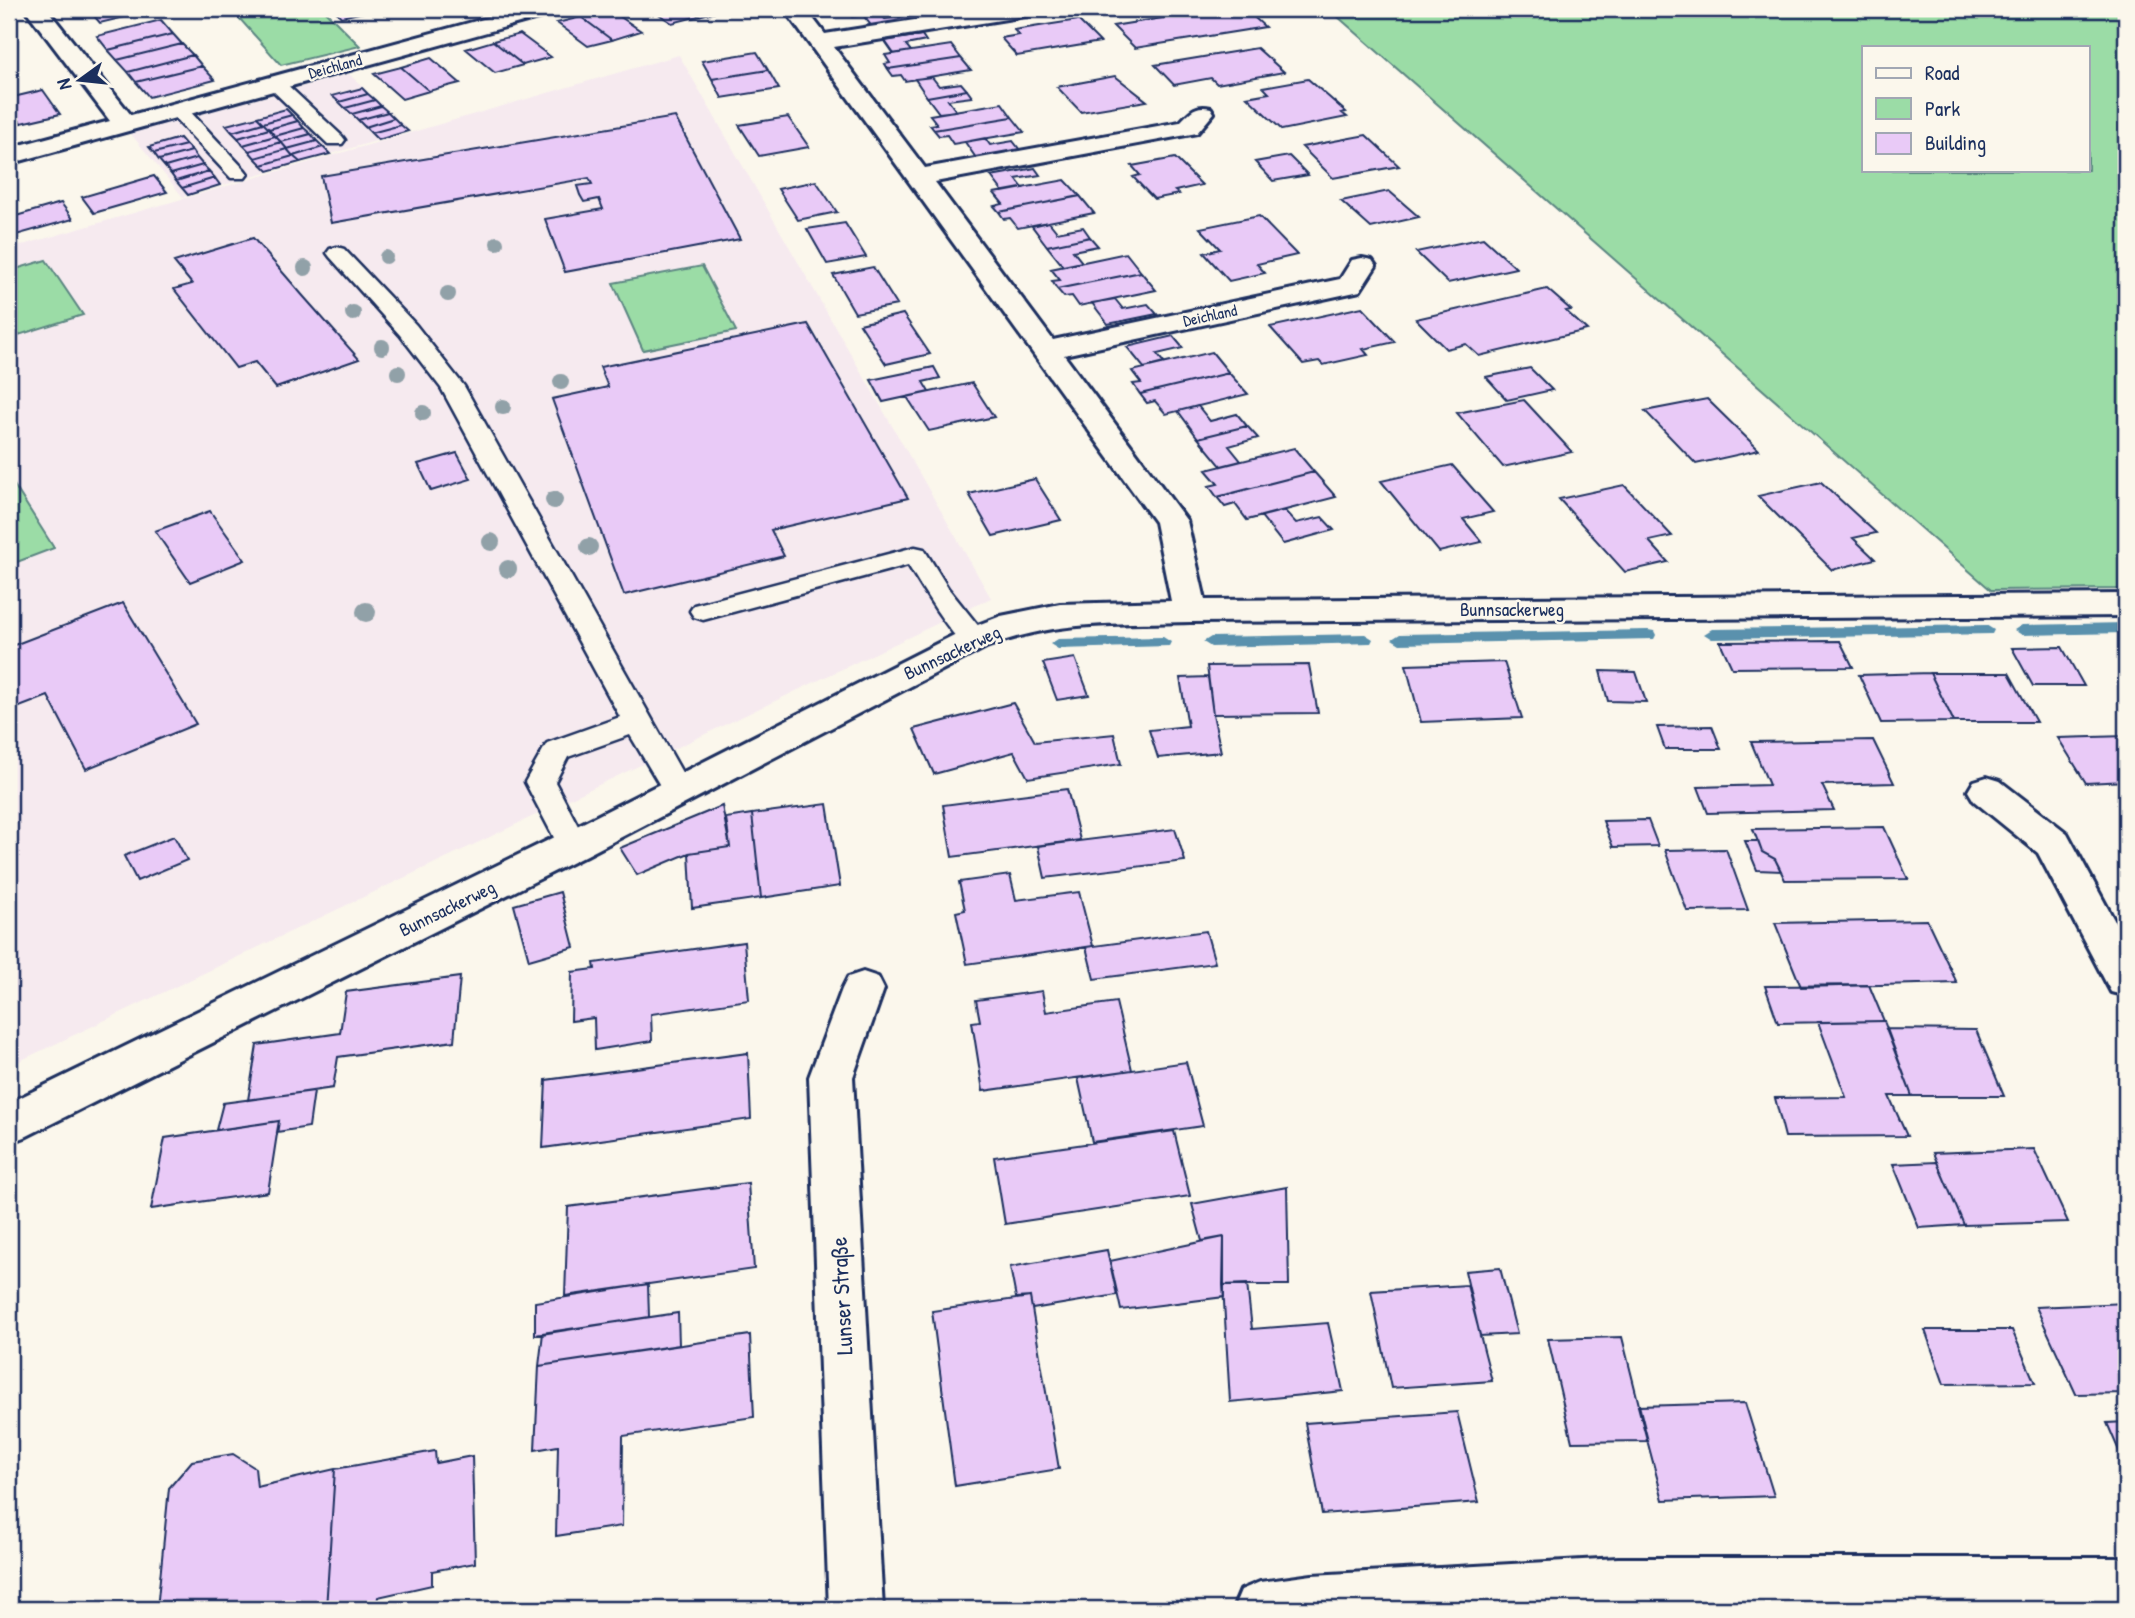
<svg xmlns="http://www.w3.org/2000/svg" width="2135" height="1618" font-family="'Patrick Hand',sans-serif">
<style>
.built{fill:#f6eaef}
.green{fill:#9bdca6;stroke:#5b8682;stroke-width:2;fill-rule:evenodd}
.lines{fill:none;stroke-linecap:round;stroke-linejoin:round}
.stream{fill:#5a91ad;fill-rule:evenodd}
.building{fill:#e9caf7;stroke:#1b2f5e;stroke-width:2}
.service-casing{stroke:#1b2f5e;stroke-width:5}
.minor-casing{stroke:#1b2f5e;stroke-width:6}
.service{fill:#fbf7ec;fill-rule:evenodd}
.minor{fill:#fbf7ec;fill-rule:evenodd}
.tree{fill:#91a1a8}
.labels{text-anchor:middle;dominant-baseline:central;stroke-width:5;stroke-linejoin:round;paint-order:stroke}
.far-street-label{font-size:16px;fill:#1b2f5e;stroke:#fbf7ec}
.street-label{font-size:19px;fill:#1b2f5e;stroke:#fbf7ec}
.near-street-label{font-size:23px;fill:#1b2f5e;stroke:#fbf7ec}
</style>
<rect width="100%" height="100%" fill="#fbf7ec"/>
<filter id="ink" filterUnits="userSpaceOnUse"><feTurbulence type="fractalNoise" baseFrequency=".0143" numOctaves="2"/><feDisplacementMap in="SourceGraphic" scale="14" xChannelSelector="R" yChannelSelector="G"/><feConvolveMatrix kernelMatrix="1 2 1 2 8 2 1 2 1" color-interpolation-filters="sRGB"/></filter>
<g filter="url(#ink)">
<path class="built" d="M 679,55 L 991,598 L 9,1066 L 9,249 Z
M 349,74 L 410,131 L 183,197 L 130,133 Z"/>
<path class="green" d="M 231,9 L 323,9 L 360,46 L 281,65 Z
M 1329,9 L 2126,9 L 2126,589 L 1991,590 ZM 2088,47 L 2088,170 L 1864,170 L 1864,47 Z
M 46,260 L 83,315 L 9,338 L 9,271 Z
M 702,266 L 736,331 L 643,350 L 613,283 Z
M 9,477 L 54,548 L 9,565 Z"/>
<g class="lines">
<path class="stream" d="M 2126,623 L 2126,633 L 2022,635 L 2014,630 L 2022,625 Z
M 1986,625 L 1994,630 L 1992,634 L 1712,639 L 1704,634 L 1712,629 Z
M 1648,630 L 1654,631 L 1656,635 L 1654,639 L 1400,644 L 1392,639 L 1400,634 Z
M 1365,634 L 1373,639 L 1371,643 L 1211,647 L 1203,642 L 1211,637 Z
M 1163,637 L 1171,642 L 1169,646 L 1058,649 L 1050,644 L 1058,639 Z"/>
</g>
<path class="building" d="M 93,9 L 158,9 L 100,23 L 89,10 Z
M 334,9 L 378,9 L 341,17 Z
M 609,9 L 641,31 L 612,40 L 581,17 Z
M 651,9 L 689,9 L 699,16 L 672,23 Z
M 689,9 L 724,9 L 699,16 Z
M 839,9 L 904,9 L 852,17 L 847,10 Z
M 1218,9 L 1245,9 L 1265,27 L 1135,48 L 1113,26 Z
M 880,13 L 885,19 L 906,16 L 911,22 L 873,28 L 863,15 Z
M 581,17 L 612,40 L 588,46 L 557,23 Z
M 161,20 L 173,34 L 108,50 L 97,36 Z
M 1078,20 L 1100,42 L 1017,56 L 1001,38 L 1019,35 L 1014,30 Z
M 173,34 L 182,44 L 117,60 L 108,50 Z
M 520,34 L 551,57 L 523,65 L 493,41 Z
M 922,35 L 926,41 L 906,45 L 911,51 L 894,54 L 885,41 Z
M 493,41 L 523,65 L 495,73 L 466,49 Z
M 182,44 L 193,55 L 128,72 L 117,60 Z
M 951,45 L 961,58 L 888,69 L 885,64 L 890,63 L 885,55 Z
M 1257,48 L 1284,72 L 1217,84 L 1211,78 L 1174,85 L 1155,65 Z
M 757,52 L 768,70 L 712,79 L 702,61 Z
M 193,55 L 202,66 L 136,82 L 128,72 Z
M 431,58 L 460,83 L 429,91 L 401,67 Z
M 961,58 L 971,70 L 905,81 L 901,75 L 893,76 L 888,69 Z
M 202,66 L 215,80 L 149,97 L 136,82 Z
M 401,67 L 429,91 L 402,99 L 374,74 Z
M 768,70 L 779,89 L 722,98 L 712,79 Z
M 1115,76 L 1147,101 L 1081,112 L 1057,87 Z
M 932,77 L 939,86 L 961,83 L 967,90 L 927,97 L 915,79 Z
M 1308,79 L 1346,112 L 1342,113 L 1347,117 L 1282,130 L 1247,97 L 1269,93 L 1263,87 Z
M 362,88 L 368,94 L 339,102 L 332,96 Z
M 43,90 L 60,114 L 21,123 L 9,106 L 9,98 Z
M 967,90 L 972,97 L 948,100 L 956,111 L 939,113 L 927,97 Z
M 368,94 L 375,100 L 345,108 L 339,102 Z
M 375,100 L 381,106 L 352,114 L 345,108 Z
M 1002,103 L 1012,117 L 934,130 L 930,125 L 937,124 L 930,115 Z
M 9,106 L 21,123 L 9,126 Z
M 381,106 L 388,112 L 358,120 L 352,114 Z
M 286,109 L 292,115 L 263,123 L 257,117 Z
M 388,112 L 394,118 L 365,127 L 358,120 Z
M 292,115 L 298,121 L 269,129 L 263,123 Z
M 257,117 L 263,123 L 232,132 L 226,125 Z
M 675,117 L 740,239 L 565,272 L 545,219 L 603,209 L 599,199 L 584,202 L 580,195 L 577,186 L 592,184 L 589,178 L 331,223 L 321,176 Z
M 788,117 L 809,147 L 759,156 L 739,125 Z
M 1012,117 L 1024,132 L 953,144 L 947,135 L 939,136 L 934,130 Z
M 394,118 L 401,125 L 371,133 L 365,127 Z
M 298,121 L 304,128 L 275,136 L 269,129 Z
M 263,123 L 269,129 L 238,138 L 232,132 Z
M 401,125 L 408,131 L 378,140 L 371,133 Z
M 304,128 L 311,134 L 281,142 L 275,136 Z
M 269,129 L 275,136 L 243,145 L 238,138 Z
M 311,134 L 317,141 L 287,149 L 281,142 Z
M 1366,135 L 1399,166 L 1333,178 L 1302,147 Z
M 275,136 L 281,142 L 249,151 L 243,145 Z
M 180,138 L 186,145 L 154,153 L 149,147 Z
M 985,138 L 990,145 L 1013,141 L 1020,150 L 976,158 L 965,142 Z
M 317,141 L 323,147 L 293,156 L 287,149 Z
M 281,142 L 287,149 L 255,158 L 249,151 Z
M 186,145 L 192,151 L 159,160 L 154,153 Z
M 323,147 L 330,154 L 300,162 L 293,156 Z
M 287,149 L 293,156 L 262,165 L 255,158 Z
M 192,151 L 197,158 L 165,167 L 159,160 Z
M 293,156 L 300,162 L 268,171 L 262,165 Z
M 1289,156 L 1308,175 L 1273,181 L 1255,162 Z
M 197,158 L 203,165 L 171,174 L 165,167 Z
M 1175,158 L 1202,185 L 1175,191 L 1179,194 L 1154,199 L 1133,177 L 1140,175 L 1132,166 Z
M 203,165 L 209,171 L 176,181 L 171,174 Z
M 1035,168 L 1040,175 L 1016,179 L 1023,188 L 1003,192 L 991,176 Z
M 209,171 L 215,178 L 182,188 L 176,181 Z
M 154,176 L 167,192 L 94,213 L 82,197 Z
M 215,178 L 220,185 L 188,195 L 182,188 Z
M 1065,180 L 1080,196 L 999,212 L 994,206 L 1003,204 L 994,193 Z
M 816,181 L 837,212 L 798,220 L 778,189 Z
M 1389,191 L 1419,217 L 1371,228 L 1341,201 Z
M 1080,196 L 1094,213 L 1018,228 L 1010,218 L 1004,219 L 999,212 Z
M 61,203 L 73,219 L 9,237 L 9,218 Z
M 1259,216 L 1297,255 L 1257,264 L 1265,273 L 1229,281 L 1204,253 L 1220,249 L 1200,228 Z
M 1049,222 L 1057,232 L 1083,227 L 1090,237 L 1047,246 L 1032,226 Z
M 845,223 L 866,257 L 827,264 L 807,229 Z
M 1090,237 L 1098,246 L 1073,251 L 1082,262 L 1063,266 L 1047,246 Z
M 253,238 L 304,297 L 359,359 L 276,388 L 255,362 L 236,368 L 174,289 L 192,284 L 174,262 Z
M 1483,238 L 1516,268 L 1448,283 L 1416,252 Z
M 1126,253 L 1141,272 L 1057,289 L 1052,281 L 1060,280 L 1051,269 Z
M 873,267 L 897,305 L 855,313 L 833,275 Z
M 1141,272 L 1156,290 L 1079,306 L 1072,296 L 1064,297 L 1057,289 Z
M 1547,289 L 1571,310 L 1566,311 L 1587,330 L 1479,356 L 1466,344 L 1446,349 L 1416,319 Z
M 1115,299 L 1123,309 L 1148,304 L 1157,314 L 1108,324 L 1092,303 Z
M 1362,307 L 1395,342 L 1363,349 L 1368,355 L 1323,365 L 1319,361 L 1303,364 L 1270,327 Z
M 903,314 L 930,354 L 886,364 L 860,324 Z
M 808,324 L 908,498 L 771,530 L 784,556 L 624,595 L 552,399 L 608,387 L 600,367 Z
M 1173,336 L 1183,348 L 1157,354 L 1164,363 L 1144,368 L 1127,347 Z
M 1212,352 L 1229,373 L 1140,394 L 1133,384 L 1141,383 L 1132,371 Z
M 934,367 L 940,378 L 923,382 L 929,392 L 883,402 L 871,380 Z
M 1530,368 L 1552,390 L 1507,400 L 1486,377 Z
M 1229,373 L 1248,394 L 1166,414 L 1155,401 L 1147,403 L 1140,394 Z
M 972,383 L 994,417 L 929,431 L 907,397 Z
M 1707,399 L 1759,450 L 1696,464 L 1645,411 Z
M 1524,400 L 1572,452 L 1503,467 L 1457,413 Z
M 1198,406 L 1210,421 L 1237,414 L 1247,426 L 1198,438 L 1178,411 Z
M 1247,426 L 1258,438 L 1229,446 L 1241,461 L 1221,466 L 1198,438 Z
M 1294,448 L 1314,472 L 1217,497 L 1209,486 L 1218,484 L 1206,470 Z
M 457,453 L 471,479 L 431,491 L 418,464 Z
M 1452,465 L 1493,512 L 1463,519 L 1482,542 L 1439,552 L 1381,481 Z
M 1314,472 L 1336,497 L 1247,520 L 1235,504 L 1225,507 L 1217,497 Z
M 1035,479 L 1061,520 L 993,536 L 969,494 Z
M 1821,482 L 1876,533 L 1853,538 L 1875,559 L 1832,570 L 1758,496 Z
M 1624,485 L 1672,536 L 1649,541 L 1668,562 L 1625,572 L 1559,499 Z
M 1284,510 L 1296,523 L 1322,517 L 1334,530 L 1283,544 L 1261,516 Z
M 210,511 L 245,560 L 190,582 L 155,531 Z
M 123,603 L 196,724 L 86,769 L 48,696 L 9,711 L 9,647 Z
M 1840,641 L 1853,667 L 1732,668 L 1720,642 Z
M 2062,647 L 2084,686 L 2033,686 L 2012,648 Z
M 1075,658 L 1089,695 L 1057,700 L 1043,663 Z
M 1504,662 L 1522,718 L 1421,722 L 1406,665 Z
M 1309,665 L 1318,713 L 1213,714 L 1207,666 Z
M 1600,671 L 1636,672 L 1646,702 L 1608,701 Z
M 1930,673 L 2009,673 L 2036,722 L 1954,722 Z
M 1930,673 L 1954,722 L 1881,723 L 1859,675 Z
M 1208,677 L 1213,714 L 1221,752 L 1158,758 L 1149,730 L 1188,726 L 1180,678 Z
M 1013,703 L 1035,742 L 1114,734 L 1121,764 L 1028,778 L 1014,752 L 934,774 L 914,729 Z
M 1712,726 L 1721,749 L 1665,749 L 1657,727 Z
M 2126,736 L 2126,781 L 2086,783 L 2058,738 Z
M 1873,740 L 1894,783 L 1822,785 L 1834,810 L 1708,813 L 1698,787 L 1769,785 L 1751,742 Z
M 1067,789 L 1080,840 L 952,857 L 943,805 Z
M 827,804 L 840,886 L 761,898 L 752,814 Z
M 722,806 L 730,847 L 689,853 L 637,875 L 620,848 Z
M 752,814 L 761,898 L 692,908 L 689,853 L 730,847 L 726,818 Z
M 1648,820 L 1658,846 L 1613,847 L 1603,821 Z
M 1884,827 L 1908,879 L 1785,880 L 1775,859 L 1762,852 L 1753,829 Z
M 1175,829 L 1185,861 L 1045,878 L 1038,846 Z
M 174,836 L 187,860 L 137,881 L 124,856 Z
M 1745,841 L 1758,841 L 1762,852 L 1775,859 L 1781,871 L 1757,870 Z
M 1726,849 L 1748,910 L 1687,911 L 1665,850 Z
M 1010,875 L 1016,900 L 1079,892 L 1093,946 L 967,964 L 956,912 L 965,910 L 959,882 Z
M 560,892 L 574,947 L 529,960 L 514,905 Z
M 1927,920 L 1957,983 L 1801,987 L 1775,923 Z
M 1206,931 L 1215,963 L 1094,979 L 1086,947 Z
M 744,942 L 749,1000 L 651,1014 L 652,1041 L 595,1050 L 594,1018 L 571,1021 L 572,972 L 595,969 L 594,963 Z
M 460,977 L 454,1041 L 338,1057 L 333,1088 L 248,1100 L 257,1045 L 340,1033 L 346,992 Z
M 1869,985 L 1884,1021 L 1778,1023 L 1765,986 Z
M 1042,991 L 1046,1012 L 1116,1002 L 1132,1070 L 983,1091 L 972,1022 L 980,1021 L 976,1000 Z
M 1884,1021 L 1912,1096 L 1889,1096 L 1907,1136 L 1785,1137 L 1775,1098 L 1846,1097 L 1818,1022 Z
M 1886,1029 L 1976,1030 L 2004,1096 L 1912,1096 Z
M 748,1053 L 751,1119 L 543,1148 L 546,1080 Z
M 1186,1062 L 1203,1126 L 1092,1142 L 1078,1078 Z
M 314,1091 L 309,1127 L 277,1132 L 279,1121 L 216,1130 L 223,1103 Z
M 279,1121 L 268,1192 L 151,1209 L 165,1138 Z
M 1174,1131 L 1190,1196 L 1005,1224 L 994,1157 Z
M 2034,1149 L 2068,1222 L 1964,1225 L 1933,1153 Z
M 1937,1162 L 1964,1225 L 1919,1228 L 1893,1164 Z
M 748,1183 L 754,1269 L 565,1296 L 568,1207 Z
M 1287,1187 L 1289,1285 L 1223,1285 L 1224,1237 L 1202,1241 L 1192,1204 Z
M 1224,1237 L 1224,1297 L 1121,1310 L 1110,1261 Z
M 1107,1250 L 1117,1295 L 1032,1309 L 1030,1297 L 1016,1298 L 1010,1267 Z
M 1500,1268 L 1517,1334 L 1480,1336 L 1465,1271 Z
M 648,1284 L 649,1317 L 535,1335 L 535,1302 Z
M 1247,1284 L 1252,1329 L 1328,1323 L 1343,1391 L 1230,1402 L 1223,1285 Z
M 1467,1285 L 1492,1381 L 1391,1388 L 1371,1291 Z
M 1030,1297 L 1059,1469 L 955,1486 L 932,1311 Z
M 2126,1303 L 2126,1393 L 2076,1394 L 2036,1307 Z
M 678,1313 L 679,1345 L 539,1366 L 543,1333 Z
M 1925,1330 L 2012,1330 L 2035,1383 L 1944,1384 Z
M 750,1335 L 754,1417 L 623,1436 L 622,1526 L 556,1536 L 558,1446 L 535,1450 L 539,1366 Z
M 1622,1337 L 1648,1441 L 1572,1442 L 1548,1339 Z
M 1745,1403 L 1774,1496 L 1663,1500 L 1638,1406 Z
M 1457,1412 L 1479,1502 L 1322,1514 L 1305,1423 Z
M 2126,1422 L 2126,1467 L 2107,1423 Z
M 435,1451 L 436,1463 L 472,1456 L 475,1563 L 432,1571 L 432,1585 L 378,1597 L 376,1609 L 326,1609 L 335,1469 Z
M 233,1454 L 255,1468 L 257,1487 L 335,1469 L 326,1609 L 157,1609 L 169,1488 L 192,1461 Z"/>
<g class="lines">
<g class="service-casing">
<path id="service" d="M 275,78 L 281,79 L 342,136 L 345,140 L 342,144 L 328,144 L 269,87 L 266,83 Z
M 177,103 L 184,105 L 245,170 L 248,174 L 245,178 L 231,178 L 170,113 L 168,109 Z
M 337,247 L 344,249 L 416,325 L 464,386 L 693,792 L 688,799 L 678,803 L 668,799 L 630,735 L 568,757 L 555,782 L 588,845 L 584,853 L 573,856 L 562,853 L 525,782 L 547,743 L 620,717 L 441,388 L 400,335 L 330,257 L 327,253 L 330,249 Z
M 915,547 L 924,549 L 948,588 L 984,633 L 988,639 L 984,645 C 978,647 973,649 967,646 C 952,639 918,581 908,565 L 703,620 L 694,617 L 690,611 L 694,605 Z"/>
</g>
<g class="minor-casing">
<path id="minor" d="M 25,9 L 47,9 L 131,115 L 520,9 L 555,9 L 552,14 L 9,164 L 9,148 L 110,121 Z
M 784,9 L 806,9 L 825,34 L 985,9 L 1036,9 L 1033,14 L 1025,16 L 834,47 L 925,168 L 1180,122 C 1190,112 1195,104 1211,108 L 1214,113 L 1197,133 L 935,182 L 1053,340 L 1340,279 L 1352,260 L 1362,258 L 1372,260 L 1376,266 L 1360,291 L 1064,355 L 1187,521 L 1205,600 L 2126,594 L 2126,616 L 1190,622 C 1117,624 1056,620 986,647 L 587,855 L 25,1137 L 9,1143 L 9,1103 L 559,835 L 962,631 L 1001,616 L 1060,604 L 1171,601 L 1155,522 Z
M 1987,777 L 2000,781 L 2067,833 L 2126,942 L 2126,996 L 2111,992 L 2038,853 L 1974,801 L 1968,791 L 1974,781 Z
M 863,972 L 878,977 L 884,989 L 853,1077 L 883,1609 L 829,1609 L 809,1077 L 842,989 L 848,977 Z
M 1618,1558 L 2126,1558 L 2126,1609 L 1233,1609 L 1241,1590 L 1260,1582 L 1312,1575 Z"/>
</g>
<use href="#service" class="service"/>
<use href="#minor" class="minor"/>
</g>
<g class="tree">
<circle cx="497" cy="243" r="7"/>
<circle cx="386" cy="257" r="7"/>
<circle cx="305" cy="268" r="8"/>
<circle cx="448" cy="294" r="8"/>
<circle cx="353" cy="313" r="8"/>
<circle cx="382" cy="347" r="8"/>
<circle cx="398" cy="373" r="8"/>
<circle cx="561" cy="382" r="8"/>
<circle cx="503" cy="407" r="8"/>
<circle cx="423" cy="413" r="8"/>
<circle cx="554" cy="500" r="9"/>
<circle cx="491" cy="542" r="9"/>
<circle cx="589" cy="547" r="9"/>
<circle cx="508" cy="569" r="9"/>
<circle cx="366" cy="612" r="10"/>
</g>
</g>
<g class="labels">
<g class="far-street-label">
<text transform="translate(335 66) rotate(-15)">Deichland</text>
<text transform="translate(1210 315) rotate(-12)">Deichland</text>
</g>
<g class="street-label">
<text x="1512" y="609">Bunnsackerweg</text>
<text transform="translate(952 652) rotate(-25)">Bunnsackerweg</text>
<text transform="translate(447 908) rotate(-26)">Bunnsackerweg</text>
</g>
<g class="near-street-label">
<text transform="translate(841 1296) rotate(-93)">Lunser Straße</text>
</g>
</g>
<rect width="2135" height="1618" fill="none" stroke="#fbf7ec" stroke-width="35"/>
<rect x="18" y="18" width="2100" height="1583" fill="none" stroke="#1b2f5e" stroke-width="2.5" filter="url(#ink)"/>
<rect x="1862" y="46" width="228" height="126" fill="#fbf7ec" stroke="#a1a7b3" stroke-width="2"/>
<rect x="1876" y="68" width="35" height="10" fill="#fbf7ec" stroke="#a1a7b3" stroke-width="2"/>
<text x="1925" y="80" font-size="21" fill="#1b2f5e">Road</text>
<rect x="1876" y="98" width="35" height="21" fill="#9bdca6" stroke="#a1a7b3" stroke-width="2"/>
<text x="1925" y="116" font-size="21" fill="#1b2f5e">Park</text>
<rect x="1876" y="133" width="35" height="21" fill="#e9caf7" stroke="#a1a7b3" stroke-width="2"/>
<text x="1925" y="150" font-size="21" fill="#1b2f5e">Building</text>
<g transform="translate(80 80) rotate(255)" stroke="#fbf7ec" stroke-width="5" paint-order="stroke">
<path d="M0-5L12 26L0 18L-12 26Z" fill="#1b2f5e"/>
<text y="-10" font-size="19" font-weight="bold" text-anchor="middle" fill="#1b2f5e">N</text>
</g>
</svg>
